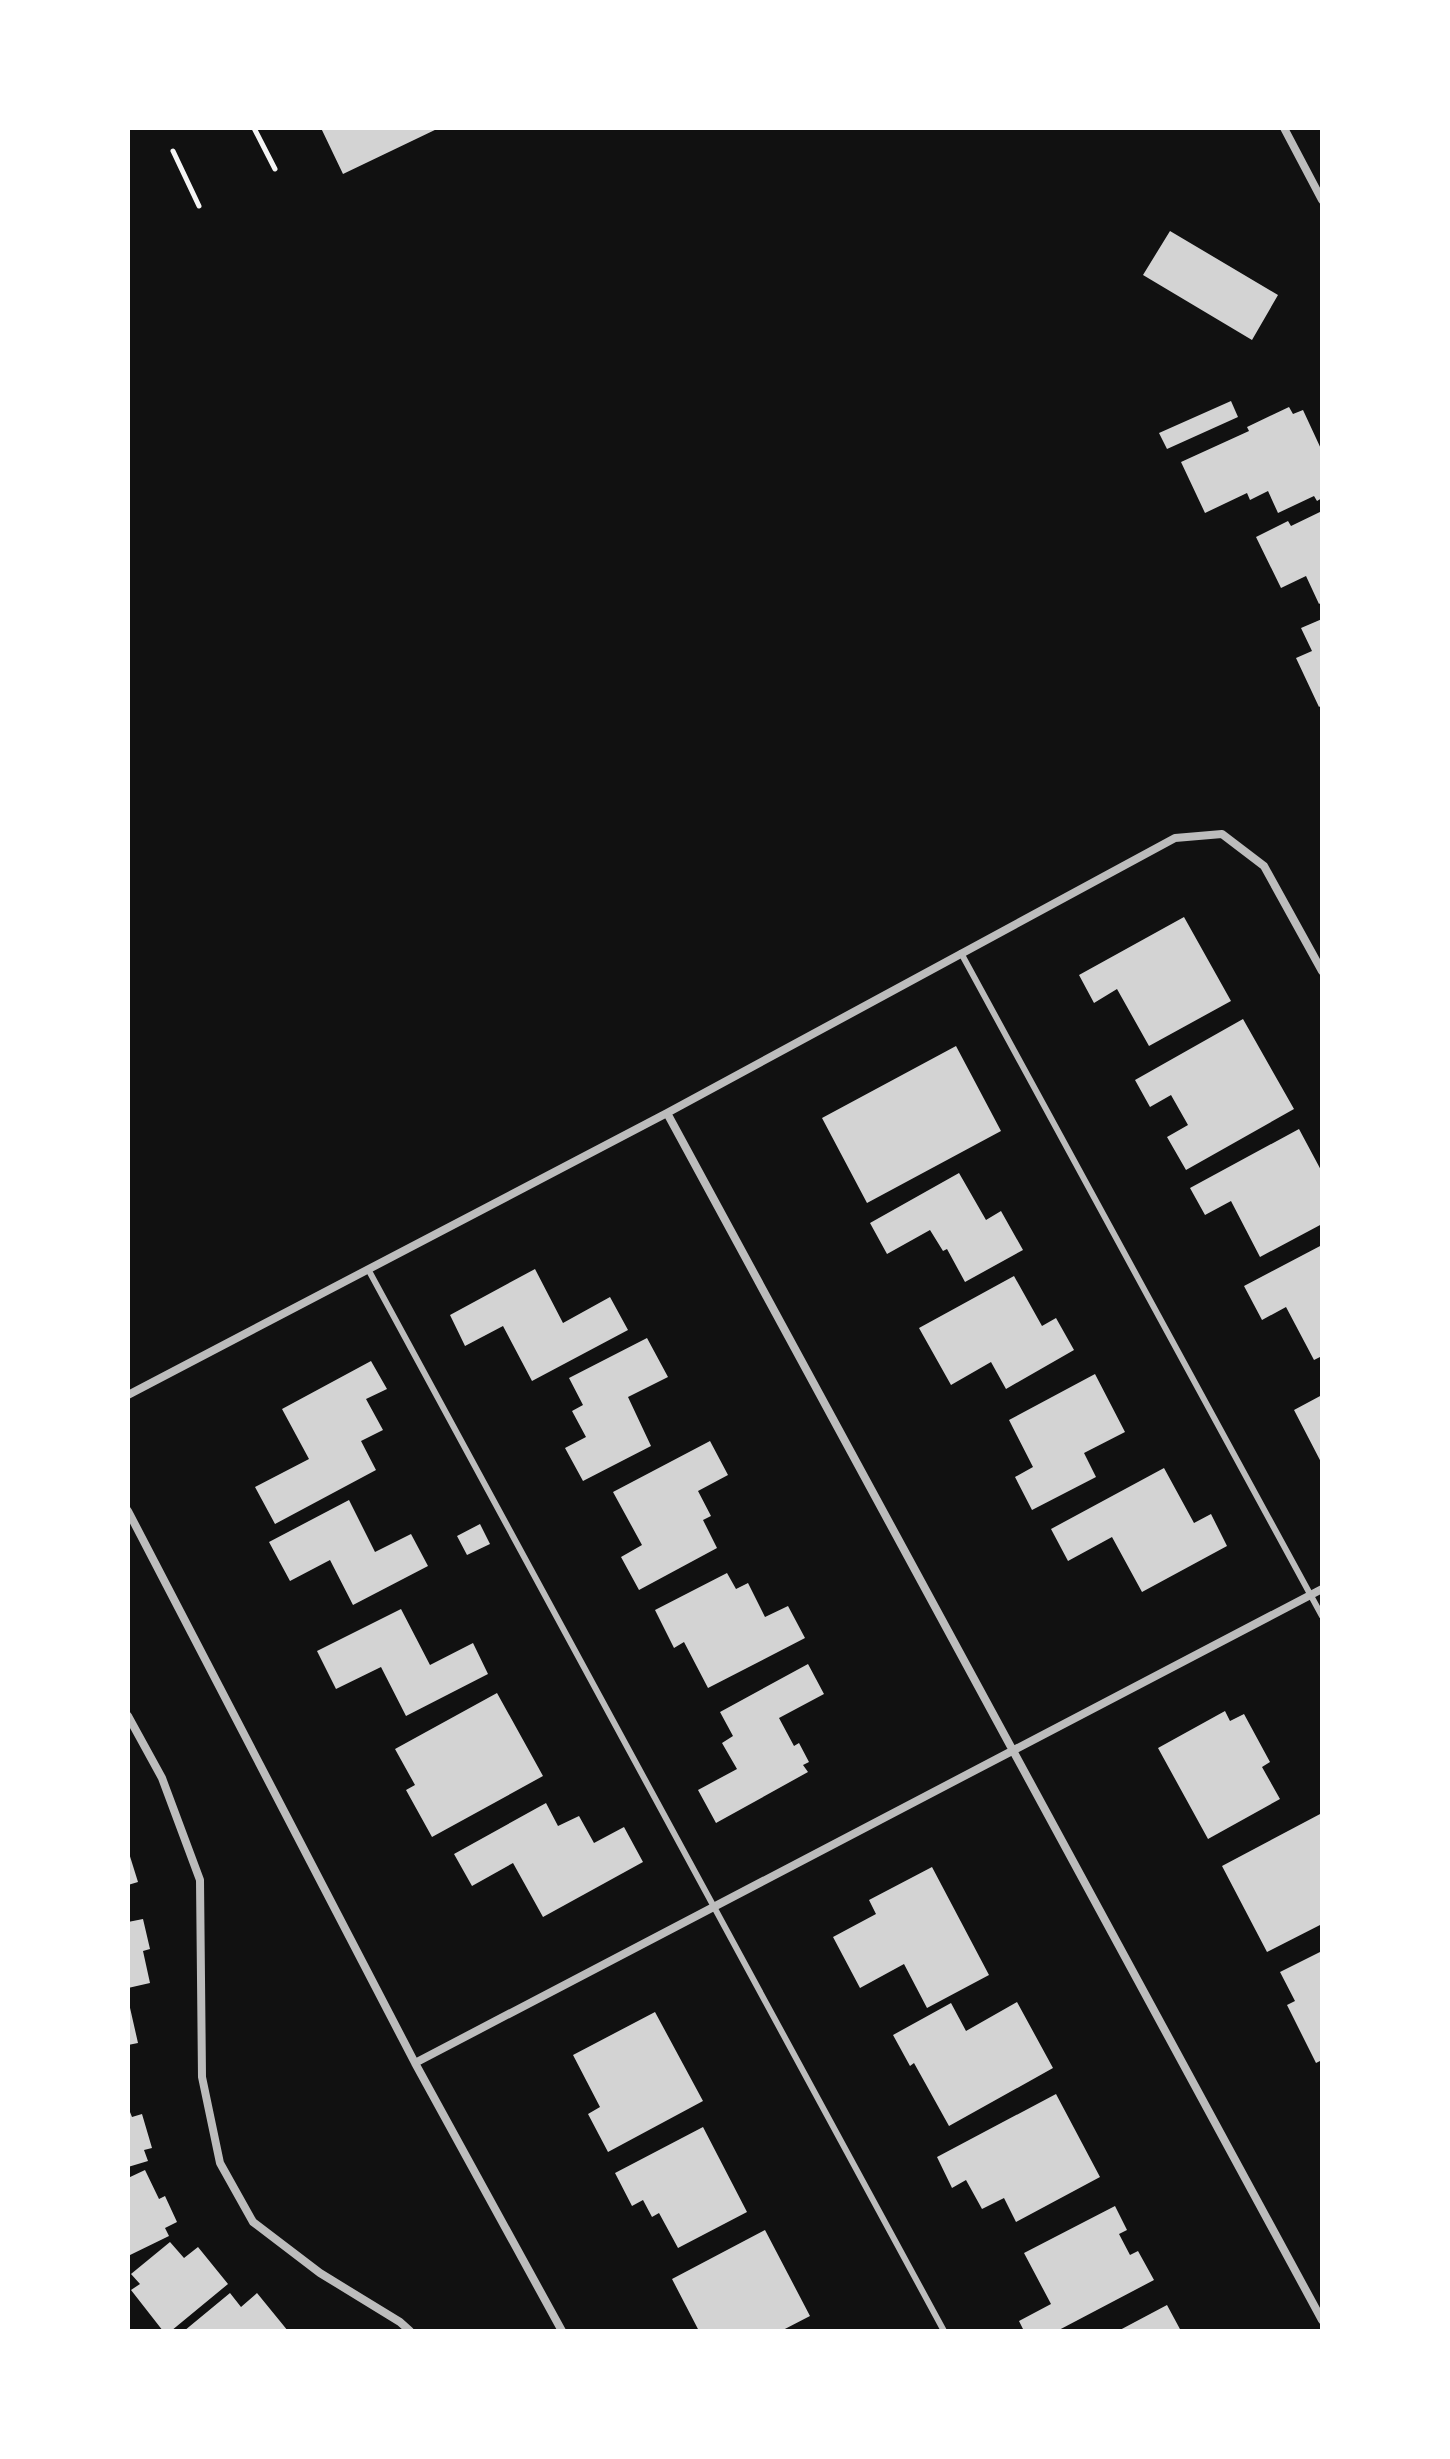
<svg xmlns="http://www.w3.org/2000/svg" width="1450" height="2459" font-family="Commissioner,sans-serif">
<style>
.building{fill:#d3d3d3}
.lines{fill:none;stroke-linecap:round;stroke-linejoin:round}
.path{stroke:#f5f5f5;stroke-width:5}
.service{stroke:#bcbcbc;stroke-width:6}
.minor{stroke:#bcbcbc;stroke-width:8}
</style>
<rect width="100%" height="100%" fill="#111"/>
<path class="building" d="M 321,128 L 439,128 L 343,174 Z
M 1170,231 L 1278,295 L 1252,340 L 1143,275 Z
M 1231,401 L 1238,417 L 1167,449 L 1159,433 Z
M 1289,407 L 1293,414 L 1303,410 L 1322,451 L 1322,498 L 1317,501 L 1314,496 L 1278,513 L 1268,491 L 1250,500 L 1247,493 L 1205,513 L 1181,462 L 1249,431 L 1247,427 Z
M 1322,511 L 1322,602 L 1319,604 L 1306,576 L 1281,588 L 1256,537 L 1288,521 L 1291,526 Z
M 1322,619 L 1322,705 L 1319,707 L 1296,658 L 1312,651 L 1301,628 Z
M 1184,917 L 1231,1001 L 1149,1046 L 1117,989 L 1094,1003 L 1079,975 Z
M 1243,1019 L 1294,1109 L 1186,1170 L 1167,1137 L 1188,1125 L 1171,1095 L 1150,1107 L 1135,1080 Z
M 956,1046 L 1001,1131 L 867,1203 L 822,1118 Z
M 1299,1129 L 1322,1172 L 1322,1224 L 1260,1257 L 1231,1201 L 1205,1215 L 1190,1188 Z
M 959,1173 L 986,1220 L 1001,1211 L 1023,1250 L 965,1282 L 947,1249 L 943,1251 L 930,1230 L 887,1254 L 870,1223 Z
M 1322,1245 L 1322,1356 L 1314,1360 L 1286,1307 L 1262,1320 L 1244,1286 Z
M 535,1269 L 563,1323 L 610,1297 L 628,1330 L 532,1381 L 503,1326 L 465,1346 L 450,1315 Z
M 1014,1276 L 1042,1326 L 1056,1318 L 1074,1350 L 1006,1389 L 991,1362 L 951,1385 L 919,1328 Z
M 647,1338 L 668,1377 L 628,1397 L 651,1446 L 583,1481 L 565,1448 L 586,1437 L 572,1411 L 583,1405 L 569,1378 Z
M 371,1361 L 387,1389 L 366,1399 L 383,1430 L 361,1441 L 376,1470 L 275,1524 L 255,1487 L 309,1459 L 282,1409 Z
M 1095,1374 L 1125,1432 L 1084,1453 L 1096,1477 L 1032,1510 L 1015,1477 L 1033,1467 L 1009,1420 Z
M 1322,1395 L 1322,1464 L 1294,1410 Z
M 710,1441 L 728,1475 L 698,1491 L 711,1516 L 703,1520 L 717,1548 L 639,1590 L 621,1557 L 642,1545 L 613,1492 Z
M 1164,1468 L 1194,1523 L 1211,1514 L 1227,1546 L 1142,1592 L 1112,1537 L 1068,1561 L 1051,1529 Z
M 349,1500 L 375,1552 L 411,1534 L 428,1566 L 353,1605 L 330,1560 L 290,1581 L 269,1542 Z
M 480,1524 L 490,1544 L 467,1555 L 457,1536 Z
M 727,1573 L 736,1589 L 748,1583 L 765,1617 L 788,1606 L 805,1638 L 708,1688 L 684,1642 L 674,1648 L 655,1610 Z
M 401,1609 L 430,1665 L 473,1643 L 488,1674 L 406,1716 L 381,1667 L 336,1689 L 317,1651 Z
M 808,1664 L 824,1694 L 779,1718 L 794,1746 L 799,1743 L 809,1762 L 803,1765 L 808,1772 L 716,1823 L 698,1790 L 737,1769 L 722,1743 L 733,1736 L 720,1712 Z
M 497,1693 L 543,1776 L 432,1837 L 406,1790 L 415,1785 L 395,1749 Z
M 1225,1711 L 1230,1721 L 1244,1714 L 1270,1762 L 1262,1767 L 1280,1799 L 1208,1839 L 1158,1748 Z
M 546,1803 L 558,1826 L 579,1816 L 594,1843 L 624,1827 L 643,1862 L 543,1917 L 513,1863 L 472,1886 L 454,1854 Z
M 1322,1813 L 1322,1850 L 1320,1851 L 1322,1855 L 1322,1924 L 1267,1952 L 1222,1866 Z
M 128,1850 L 138,1882 L 128,1885 Z
M 932,1867 L 989,1975 L 927,2008 L 904,1964 L 860,1988 L 833,1937 L 876,1914 L 869,1900 Z
M 143,1919 L 150,1949 L 143,1951 L 150,1983 L 128,1988 L 128,1922 Z
M 1322,1951 L 1322,2060 L 1316,2063 L 1287,2005 L 1295,2001 L 1280,1972 Z
M 128,1999 L 138,2043 L 128,2045 Z
M 1017,2002 L 1053,2068 L 949,2126 L 914,2063 L 910,2066 L 893,2035 L 951,2003 L 966,2031 Z
M 655,2012 L 703,2101 L 608,2152 L 588,2114 L 600,2107 L 573,2055 Z
M 1056,2094 L 1100,2177 L 1016,2222 L 1004,2198 L 982,2209 L 966,2180 L 952,2188 L 937,2157 Z
M 128,2107 L 132,2117 L 142,2114 L 152,2148 L 144,2150 L 148,2161 L 128,2167 Z
M 703,2127 L 747,2212 L 678,2248 L 659,2213 L 652,2217 L 643,2200 L 632,2206 L 615,2173 Z
M 145,2170 L 159,2199 L 165,2196 L 177,2222 L 165,2228 L 169,2236 L 128,2256 L 128,2178 Z
M 1115,2206 L 1127,2230 L 1119,2234 L 1130,2255 L 1138,2251 L 1154,2280 L 1057,2331 L 1024,2331 L 1019,2321 L 1051,2304 L 1024,2253 Z
M 765,2230 L 810,2316 L 781,2331 L 699,2331 L 672,2279 Z
M 170,2242 L 184,2258 L 198,2247 L 228,2284 L 171,2331 L 163,2331 L 131,2290 L 140,2284 L 131,2274 Z
M 230,2293 L 241,2307 L 257,2293 L 288,2331 L 184,2331 Z
M 1167,2305 L 1181,2331 L 1118,2331 Z"/>
<g class="lines">
<path class="path" d="M 254,128 L 275,169
M 173,151 L 199,206"/>
<path class="service" d="M 961,953 L 1322,1616
M 368,1269 L 944,2331"/>
<path class="minor" d="M 1284,128 L 1322,200
M 667,1113 L 1322,2320
M 128,1395 L 667,1113 L 1175,838 L 1222,834 L 1264,866 L 1322,971
M 128,1511 L 415,2063 L 562,2331
M 128,1716 L 162,1778 L 200,1880 L 202,2077 L 220,2163 L 253,2222 L 320,2273 L 400,2322 L 410,2331
M 415,2063 L 1322,1589"/>
</g>
<rect width="1450" height="2459" fill="none" stroke="#ffffff" stroke-width="260"/>
</svg>
